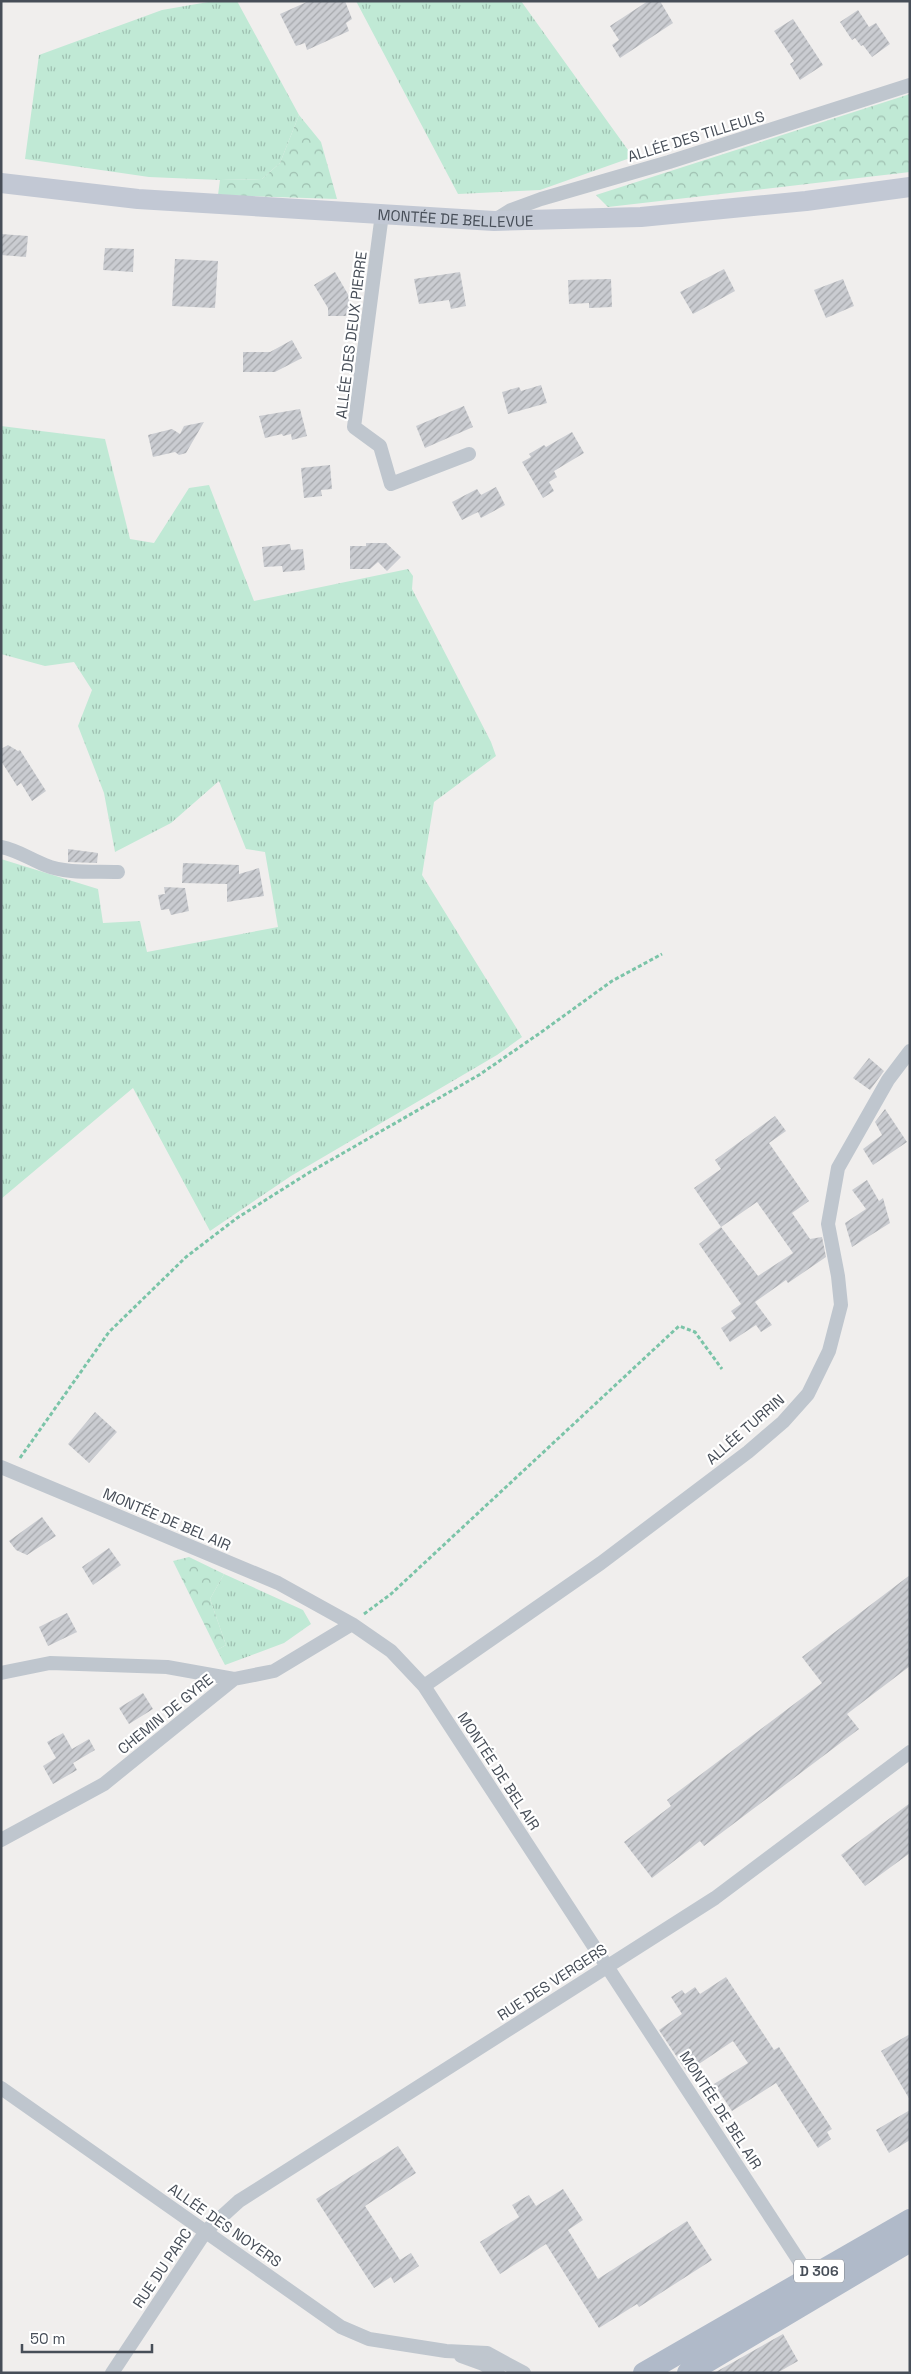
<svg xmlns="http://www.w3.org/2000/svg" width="911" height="2374" font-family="'Space Grotesk',sans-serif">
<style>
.grass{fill:url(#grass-tufts)}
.forest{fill:url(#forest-crowns)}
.building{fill:url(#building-hatch);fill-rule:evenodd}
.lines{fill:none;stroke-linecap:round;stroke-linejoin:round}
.path{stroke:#7bc4a8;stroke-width:3;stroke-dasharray:4 2.5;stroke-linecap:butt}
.minor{stroke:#bfc6ce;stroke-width:14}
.secondary{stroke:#c2c8d4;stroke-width:20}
.primary{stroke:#b0bac9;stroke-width:22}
.labels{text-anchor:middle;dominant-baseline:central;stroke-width:4.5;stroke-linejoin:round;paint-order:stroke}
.shield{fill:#fff;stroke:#7e838a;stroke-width:1}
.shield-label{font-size:14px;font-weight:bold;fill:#474e58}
.street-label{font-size:15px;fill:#474e58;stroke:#fff}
</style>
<defs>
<pattern id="grass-tufts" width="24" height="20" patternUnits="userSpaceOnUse" patternTransform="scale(1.25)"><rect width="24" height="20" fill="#c0e9d5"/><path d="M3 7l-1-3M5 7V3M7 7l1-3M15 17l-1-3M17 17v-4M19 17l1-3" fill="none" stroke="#9ebfb0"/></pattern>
<pattern id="forest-crowns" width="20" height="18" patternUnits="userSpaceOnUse" patternTransform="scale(1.25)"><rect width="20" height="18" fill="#c0e9d5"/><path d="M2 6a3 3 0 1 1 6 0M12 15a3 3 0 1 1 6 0" fill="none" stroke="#9ebfb0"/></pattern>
<pattern id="building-hatch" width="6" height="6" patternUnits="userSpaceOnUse" patternTransform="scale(1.25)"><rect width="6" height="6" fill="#caccd1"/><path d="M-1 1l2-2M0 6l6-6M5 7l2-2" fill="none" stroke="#a6a8ac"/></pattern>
</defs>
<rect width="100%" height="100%" fill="#f0eeed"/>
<path class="grass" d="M 214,1 L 237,1 L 299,115 L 280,163 L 262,179 L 220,180 L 149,177 L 25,159 L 39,55 L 162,10 Z
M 356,1 L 521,1 L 633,157 L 540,190 L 458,194 Z
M 1,426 L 105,439 L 130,539 L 154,543 L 189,488 L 209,485 L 254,601 L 408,569 L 413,576 L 412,589 L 491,742 L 496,756 L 434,802 L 422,875 L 522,1037 L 497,1055 L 291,1176 L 210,1231 L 133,1088 L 1,1199 L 1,859 L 98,889 L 103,923 L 140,921 L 147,952 L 278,927 L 265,852 L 246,849 L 219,781 L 171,823 L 115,852 L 104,793 L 78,726 L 92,690 L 74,662 L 45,666 L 1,654 Z
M 224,1574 L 303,1610 L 311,1624 L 284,1643 L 225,1665 L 217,1650 L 226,1645 L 210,1599 Z"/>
<path class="forest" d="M 910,94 L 910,172 L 608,207 L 596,195 Z
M 299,115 L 321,142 L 337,199 L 218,195 L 220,180 L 262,179 L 280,163 Z
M 189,1557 L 224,1574 L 210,1599 L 226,1645 L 217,1650 L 173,1561 Z"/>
<path class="building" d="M 309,1 L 345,1 L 352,19 L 346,23 L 349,31 L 307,50 L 305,43 L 296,46 L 280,14 Z
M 648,1 L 660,1 L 673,23 L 620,58 L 612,45 L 619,40 L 610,26 Z
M 858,10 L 869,27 L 876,23 L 890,44 L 872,57 L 863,45 L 861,46 L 855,38 L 852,40 L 840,22 Z
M 793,19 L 823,65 L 800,80 L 790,64 L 794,61 L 774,31 Z
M 1,234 L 28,236 L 26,257 L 1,255 Z
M 105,248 L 134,249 L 133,272 L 103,270 Z
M 175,259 L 218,261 L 215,308 L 172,306 Z
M 724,269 L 735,291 L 693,314 L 680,292 Z
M 335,272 L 349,296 L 349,316 L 328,316 L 328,308 L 314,285 Z
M 460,272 L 466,306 L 451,309 L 449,300 L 419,304 L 414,279 Z
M 611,279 L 612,307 L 589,308 L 589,303 L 569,304 L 568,280 Z
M 843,279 L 854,306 L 826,318 L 814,290 Z
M 292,340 L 302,358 L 275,372 L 243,372 L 243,352 L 270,352 Z
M 541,385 L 547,403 L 508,414 L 502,392 L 519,387 L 521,391 Z
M 464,406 L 473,427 L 425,448 L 416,426 Z
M 300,409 L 307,436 L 292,440 L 291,434 L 283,436 L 282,434 L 265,438 L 259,416 Z
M 204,422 L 186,453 L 179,455 L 175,452 L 153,457 L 148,435 L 172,429 L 180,434 L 184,426 Z
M 572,432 L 584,453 L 554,471 L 557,477 L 549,482 L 554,491 L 543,498 L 522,462 L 531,457 L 529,454 L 544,445 L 546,447 Z
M 330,465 L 332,489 L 321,490 L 322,496 L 304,498 L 301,468 Z
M 496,487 L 505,505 L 481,518 L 478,512 L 462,520 L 452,502 L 477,489 L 481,495 Z
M 366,543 L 386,543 L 401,557 L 387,571 L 378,562 L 370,569 L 350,569 L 350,546 L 366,546 Z
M 290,544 L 291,550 L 303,549 L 305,570 L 283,572 L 282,566 L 264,567 L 262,547 Z
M 8,745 L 18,751 L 20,750 L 46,791 L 32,801 L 21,783 L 17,786 L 1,761 L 1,749 Z
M 68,849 L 98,853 L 97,863 L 68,862 Z
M 183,863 L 239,865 L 239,874 L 259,868 L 264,896 L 227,902 L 227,884 L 182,883 Z
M 164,887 L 185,888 L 189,911 L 171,915 L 169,909 L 161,910 L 158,895 L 165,894 Z
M 869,1058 L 884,1071 L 870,1090 L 853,1078 Z
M 885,1109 L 907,1142 L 873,1165 L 863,1149 L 882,1135 L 875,1122 Z
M 775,1116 L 786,1131 L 769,1143 L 809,1201 L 792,1213 L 810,1239 L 822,1237 L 826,1257 L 788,1283 L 786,1280 L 755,1302 L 772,1325 L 761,1332 L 756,1325 L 730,1342 L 721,1328 L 736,1318 L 731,1311 L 741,1304 L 699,1244 L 721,1227 L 694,1188 L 721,1169 L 715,1160 ZM 757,1202 L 793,1253 L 758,1276 L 721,1227 Z
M 867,1180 L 879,1201 L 883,1198 L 890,1223 L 852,1247 L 845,1223 L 866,1209 L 852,1190 Z
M 95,1412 L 117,1432 L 89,1463 L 68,1444 Z
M 42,1517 L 56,1536 L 27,1555 L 16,1550 L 9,1541 Z
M 109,1548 L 121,1565 L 93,1585 L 82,1567 Z
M 910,1575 L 910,1666 L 847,1714 L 859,1729 L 704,1846 L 700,1841 L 652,1878 L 624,1842 L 671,1806 L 667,1800 L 822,1683 L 802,1657 Z
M 67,1613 L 77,1632 L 48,1646 L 39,1627 Z
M 143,1693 L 153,1709 L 129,1724 L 119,1708 Z
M 63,1733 L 72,1749 L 89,1739 L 95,1750 L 73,1763 L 77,1770 L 53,1784 L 43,1766 L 56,1758 L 47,1742 Z
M 910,1803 L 910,1853 L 865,1886 L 841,1855 Z
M 726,1977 L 774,2050 L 779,2047 L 832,2129 L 827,2132 L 831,2139 L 818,2148 L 776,2083 L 732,2111 L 714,2084 L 748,2063 L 733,2041 L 687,2072 L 659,2030 L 682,2014 L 671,1997 L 682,1990 L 685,1994 L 695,1987 L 700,1994 Z
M 910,2034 L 910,2100 L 881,2051 Z
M 910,2110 L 910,2140 L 889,2153 L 876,2130 Z
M 398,2146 L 416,2173 L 365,2206 L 400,2260 L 411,2253 L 419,2266 L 394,2283 L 391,2277 L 374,2288 L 316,2199 Z
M 563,2189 L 583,2220 L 568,2230 L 598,2279 L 687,2221 L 712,2260 L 639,2307 L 637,2304 L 599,2328 L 546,2244 L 500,2274 L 480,2242 L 519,2217 L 512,2205 L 529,2195 L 536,2206 Z
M 783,2334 L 798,2361 L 777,2373 L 714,2373 Z"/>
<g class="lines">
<path class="path" d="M 20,1458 L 109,1332 L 186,1257 L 237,1218 L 310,1172 L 479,1075 L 540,1033 L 612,981 L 662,954
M 364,1614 L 391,1594 L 679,1326 L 695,1332 L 722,1369"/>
<path class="minor" d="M 382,214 L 354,427 L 380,446 L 391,484 L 469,454
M 495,220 L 511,210 L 541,199 L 669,162 L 910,85
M 1,847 C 17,850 30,859 45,865 C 67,874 94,871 118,872
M 1,1467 L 278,1583 L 352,1624 L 391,1651 L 424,1686 L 809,2276
M 1,1673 L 50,1663 L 167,1667 L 234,1679
M 424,1686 L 601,1563 L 748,1452 L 783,1422 L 808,1394 L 829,1351 L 841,1305 L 838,1276 L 828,1224 L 838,1168 L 888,1080 L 910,1051
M 1,1840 L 104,1784 L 234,1679 L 274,1671 L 352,1624
M 1,2088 L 341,2327 L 369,2339 L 446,2351 L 487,2353 L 524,2373
M 461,2356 L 483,2364 L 498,2373
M 112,2373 L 206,2231 L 239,2201 L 715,1898 L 910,1752"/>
<path class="secondary" id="s1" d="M 1,183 L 138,199 L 494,221 L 641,217 L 806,201 L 910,187"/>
<path class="primary" d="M 644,2373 L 910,2220
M 688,2373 L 910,2241"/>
</g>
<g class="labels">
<rect class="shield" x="794" y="2259.5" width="50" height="23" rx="4"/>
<g class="shield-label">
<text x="819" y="2271">D 306</text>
</g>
<g class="street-label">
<text transform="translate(696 136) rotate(-17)">ALLÉE DES TILLEULS</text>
<text stroke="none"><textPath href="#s1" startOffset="456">MONTÉE DE BELLEVUE</textPath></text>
<text transform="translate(351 335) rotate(-83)">ALLÉE DES DEUX PIERRE</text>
<text transform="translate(745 1429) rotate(-41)">ALLÉE TURRIN</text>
<text transform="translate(167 1519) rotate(23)">MONTÉE DE BEL AIR</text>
<text transform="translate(165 1714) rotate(-39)">CHEMIN DE GYRE</text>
<text transform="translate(499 1771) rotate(57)">MONTÉE DE BEL AIR</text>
<text transform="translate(552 1982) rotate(-33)">RUE DES VERGERS</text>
<text transform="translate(721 2110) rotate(57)">MONTÉE DE BEL AIR</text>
<text transform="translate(225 2225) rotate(35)">ALLÉE DES NOYERS</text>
<text transform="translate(162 2268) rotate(-56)">RUE DU PARC</text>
</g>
</g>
<rect width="911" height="2374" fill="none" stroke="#474e58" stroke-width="5"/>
<path d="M22 2344v8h130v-8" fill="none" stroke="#474e58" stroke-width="2.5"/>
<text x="30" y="2344" font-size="15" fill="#474e58" stroke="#ffffff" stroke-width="4" paint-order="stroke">50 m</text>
</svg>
